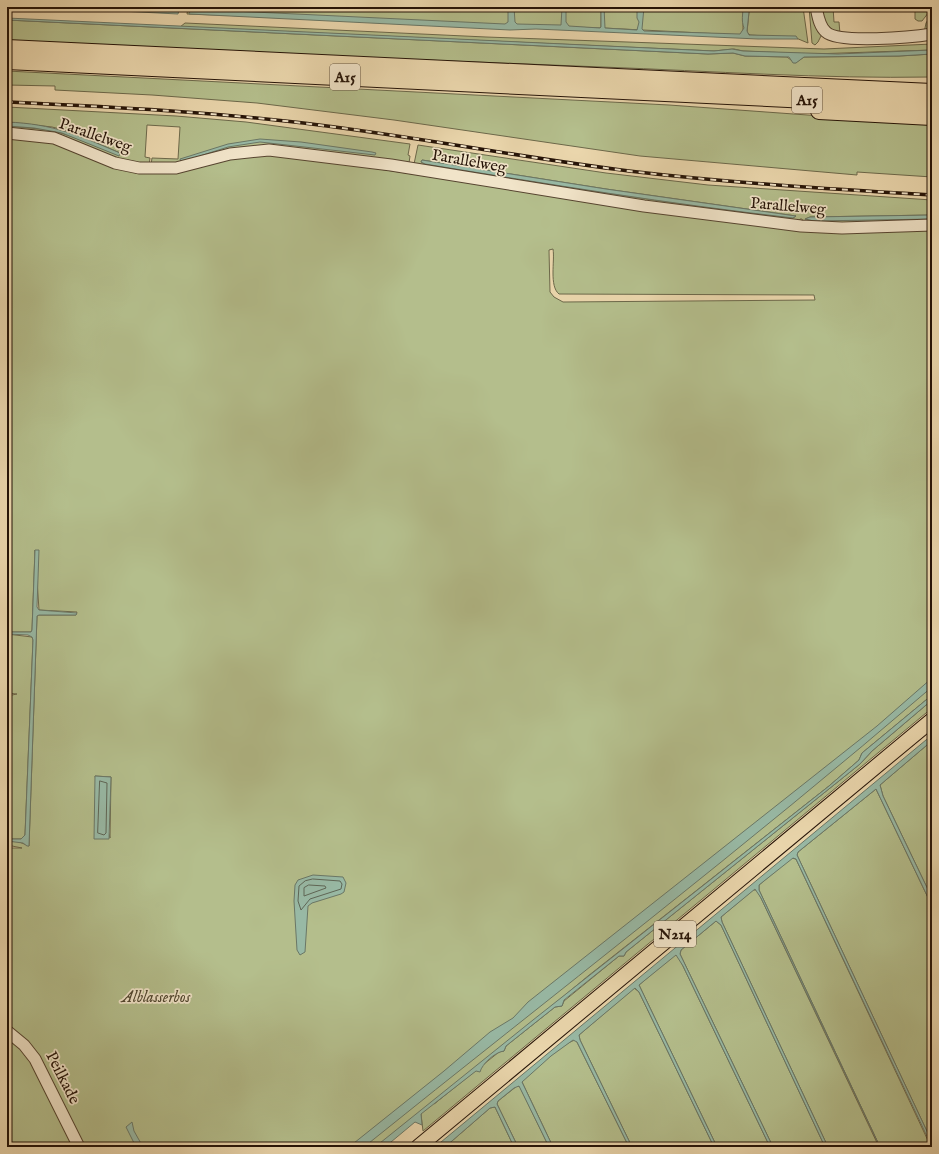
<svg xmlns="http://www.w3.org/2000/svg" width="939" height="1154" font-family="'IM FELL English',serif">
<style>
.green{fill:#b4be8c;stroke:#6c684a;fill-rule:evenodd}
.water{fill:#98b9a5;stroke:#6a7766}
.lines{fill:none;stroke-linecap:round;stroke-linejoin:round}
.shore{stroke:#5e6656;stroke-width:1}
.minor-casing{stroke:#564430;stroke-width:13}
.major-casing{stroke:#251307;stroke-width:16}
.highway-casing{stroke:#251307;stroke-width:18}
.minor{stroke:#f1e4c9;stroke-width:11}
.major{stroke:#ead6ac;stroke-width:14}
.highway{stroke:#ead6ac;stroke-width:16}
.rail-casing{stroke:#251307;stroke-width:3.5}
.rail{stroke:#f1e4c9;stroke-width:2;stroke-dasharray:6;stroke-linecap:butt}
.labels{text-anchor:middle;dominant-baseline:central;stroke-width:3.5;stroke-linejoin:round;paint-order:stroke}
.shield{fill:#f1e4c9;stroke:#625241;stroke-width:1}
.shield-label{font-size:15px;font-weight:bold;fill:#251307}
.street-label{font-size:16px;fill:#251307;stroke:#f1e4c9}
.park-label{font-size:16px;font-style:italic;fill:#50462f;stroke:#f1e4c9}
</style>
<rect width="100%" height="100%" fill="#ead6ac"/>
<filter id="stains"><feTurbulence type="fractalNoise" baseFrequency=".005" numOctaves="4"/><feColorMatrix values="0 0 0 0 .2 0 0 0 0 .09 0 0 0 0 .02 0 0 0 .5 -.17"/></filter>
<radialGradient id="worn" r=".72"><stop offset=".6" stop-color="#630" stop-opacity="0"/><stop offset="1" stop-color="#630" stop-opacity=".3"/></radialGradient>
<path class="green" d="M 7,7 L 41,7 L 18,11 L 7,10 Z
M 188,7 L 601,7 L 601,28 L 187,14 Z
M 604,7 L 743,7 L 743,33 L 741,35 L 603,28 Z
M 746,7 L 803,7 L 808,43 L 796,38 L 750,35 L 747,32 L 749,12 Z
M 809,7 L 813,7 L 822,34 L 818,42 L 815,45 L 812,43 Z
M 822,7 L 833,7 L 834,22 L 839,22 L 840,34 C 827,28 823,21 822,7 Z
M 915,7 L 932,7 L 932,8 L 922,21 L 918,21 L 915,19 Z
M 932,14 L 932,32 L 924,33 L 926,23 Z
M 7,20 L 708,54 L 733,53 L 745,56 L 787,57 L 795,63 L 804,57 L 899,56 L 932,54 L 932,77 C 822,79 712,71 602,67 C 404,59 205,52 7,42 Z
M 185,23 L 486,37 L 824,49 L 932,44 L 932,50 L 813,54 L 743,51 L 734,49 L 714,51 L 180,27 Z
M 7,71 L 669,105 L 932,124 L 932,177 L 857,172 L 857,175 L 640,156 L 394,120 L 257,103 L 152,95 L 55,90 L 55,86 L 7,85 Z
M 7,107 L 176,116 L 246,122 L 410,144 L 408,155 L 410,156 L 409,163 L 305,150 L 151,165 L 152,158 L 178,159 L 180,127 L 147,125 L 145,157 L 150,158 L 149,165 L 140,165 L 7,129 L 7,126 L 52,130 L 120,153 L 72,132 L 52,127 L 7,122 Z
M 7,136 L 52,141 L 125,169 L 279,154 L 698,217 L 932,228 L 932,695 L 862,753 L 859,760 L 829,786 L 588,976 L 434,1104 L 499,1052 L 504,1051 L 506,1046 L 555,1007 L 562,1006 L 564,1001 L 619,956 L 624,956 L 626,952 L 860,764 L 872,751 L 932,700 L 932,708 L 423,1131 L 421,1114 L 382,1147 L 7,1147 L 7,848 L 22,848 L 7,845 L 7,841 L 17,841 L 29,846 L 37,616 L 38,615 L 76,615 L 77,612 L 39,610 L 35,550 L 32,630 L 31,632 L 7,632 ZM 553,249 C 555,261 549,286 559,294 L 814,295 L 815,300 L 563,302 L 554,297 L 550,292 L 549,250 ZM 95,776 L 111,777 L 110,838 Z
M 418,145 L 606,173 L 708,185 L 932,200 L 932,215 L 810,217 L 805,219 L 822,221 L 932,218 L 932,222 L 836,225 L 803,221 L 802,219 L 800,219 L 799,221 L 702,211 L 414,164 ZM 422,160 L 606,189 L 796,216 L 793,218 C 670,204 547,184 425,164 L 421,162 Z
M 7,634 L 32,637 L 33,640 L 25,835 L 21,839 L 7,839 L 7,696 L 17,694 L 7,693 Z
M 927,745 L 932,746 L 932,898 L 883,796 L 880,785 Z
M 876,789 L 932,906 L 932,1142 L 797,855 L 798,852 Z
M 791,858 L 796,859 L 931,1147 L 880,1147 L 759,890 L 759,885 Z
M 753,890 L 757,890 L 761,898 L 879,1147 L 828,1147 L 722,922 L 721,917 Z
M 716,921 L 721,925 L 825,1147 L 773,1147 L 680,954 L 681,950 Z
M 674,955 L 678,955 L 683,966 L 770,1147 L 717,1147 L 639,985 Z
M 634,988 L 639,992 L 714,1147 L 632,1147 L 580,1040 L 579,1035 Z
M 576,1040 L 629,1147 L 553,1147 L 522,1082 L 524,1079 C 533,1071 565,1041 576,1040 Z
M 517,1086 L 520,1087 L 549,1147 L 518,1147 L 497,1104 L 498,1101 Z
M 495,1107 L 514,1147 L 445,1147 L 490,1108 Z"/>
<path class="water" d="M 43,7 L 165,7 L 179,10 L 178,14 Z
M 508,7 L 514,7 L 515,22 L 517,24 L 561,25 L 562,7 L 566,7 L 566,22 L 569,26 L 600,28 L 601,27 L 601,7 L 604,7 L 605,28 L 637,30 L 639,22 L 637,18 L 637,7 L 644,7 L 642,29 L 644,31 L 740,34 L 744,28 C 741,20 743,15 743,7 L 746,7 L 749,12 L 747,31 L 749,35 L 796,36 L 798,39 L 758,39 L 536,29 L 510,30 L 189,14 L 191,9 L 505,24 L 508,22 Z
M 7,18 L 714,51 L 732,49 L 743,51 L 838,54 L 932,50 L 932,54 L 899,56 L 804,57 L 796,63 L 793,63 L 789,57 L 745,56 L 733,53 L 708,54 L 7,20 Z
M 7,122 C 54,124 78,135 120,153 L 119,156 L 62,133 L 34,128 L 7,126 Z
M 260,139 L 301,142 L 372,152 L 376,153 L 375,155 L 260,142 L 228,147 L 181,162 L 180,159 L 228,144 Z
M 422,160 L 606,189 L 796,216 L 793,218 C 670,204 547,184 425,164 L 421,162 Z
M 932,215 L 932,219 L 814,221 L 805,219 L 810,217 Z
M 35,550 L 39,550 L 37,607 L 39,610 L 77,613 L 76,615 L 39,615 L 37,616 L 29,846 L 27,846 L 23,843 L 7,841 L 7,839 L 21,839 L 25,835 L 33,640 L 32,637 L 28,635 L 7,634 L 7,632 L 31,632 L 32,630 Z
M 932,678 L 932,687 C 747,846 554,994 364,1147 L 349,1147 L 444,1071 L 490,1032 L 513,1018 L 528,1002 L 877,726 Z
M 932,695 L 932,700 L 872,751 L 860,764 L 626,952 L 624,956 L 619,956 L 564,1000 L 562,1006 L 555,1007 L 506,1046 L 504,1051 C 495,1052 482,1064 480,1072 L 476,1071 L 421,1114 L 422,1125 L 415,1122 L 385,1147 L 375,1147 L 533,1020 L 829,786 L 859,760 L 862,753 Z
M 932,735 L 932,746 L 927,745 L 880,785 L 883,796 L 932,898 L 932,906 L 876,789 L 798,852 L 797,855 L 932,1142 L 932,1147 L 796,859 L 793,858 L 759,885 L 759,890 L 880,1147 L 761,898 L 755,889 L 721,917 L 722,922 L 828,1147 L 825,1147 L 721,925 L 716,921 L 681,950 L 680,954 L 773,1147 L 770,1147 L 683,966 L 676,955 L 639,985 L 717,1147 L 714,1147 L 639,992 L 635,988 L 579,1035 L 580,1040 L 632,1147 L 629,1147 L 577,1042 L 573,1040 L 551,1056 L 522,1082 L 553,1147 L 549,1147 L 519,1086 L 514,1088 L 498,1101 L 497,1104 L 518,1147 L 514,1147 L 495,1107 L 490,1108 L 445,1147 L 435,1147 Z
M 95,776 L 111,777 L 109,839 L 94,839 Z
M 313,875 L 343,877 L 346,883 L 344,892 L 341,894 L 312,903 L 308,906 L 305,952 L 300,955 L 297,950 L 294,901 L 295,885 L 298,880 Z
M 132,1122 L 134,1131 L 143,1147 L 136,1147 L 126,1127 Z"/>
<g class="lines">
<path class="shore" d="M 132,7 L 172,9 L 174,7
M 100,781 L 107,783 L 106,833 L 104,835 L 98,833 Z
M 313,879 L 340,881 L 342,884 L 341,889 L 310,899 L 301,910 L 298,901 L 299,886 L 305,881 Z
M 309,885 L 325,886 L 326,888 L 304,896 L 304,888 Z"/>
<g class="minor-casing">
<path id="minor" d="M 816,7 C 818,16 819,26 826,32 C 839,44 913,37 932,34
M 7,133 L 54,138 L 115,163 L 139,168 L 176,168 L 230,154 L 269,150 L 391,165 L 644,206 L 801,226 L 842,228 L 932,225
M 7,1031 L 24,1045 L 35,1059 L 79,1147"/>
</g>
<g class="major-casing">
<path id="major" d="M 418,1147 L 932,720"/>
</g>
<g class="highway-casing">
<path id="highway" d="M 7,48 L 932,92
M 7,61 L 932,106
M 819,111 L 932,117"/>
</g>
<use href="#minor" class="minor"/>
<use href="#major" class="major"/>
<use href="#highway" class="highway"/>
<g class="rail-casing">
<path id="rail" d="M 7,102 C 111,107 216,112 319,125 C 423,138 525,158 629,171 C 730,183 831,189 932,195"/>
</g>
<use href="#rail" class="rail"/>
</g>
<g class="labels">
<g class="shield">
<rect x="330" y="64" width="30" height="26" rx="3"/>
<rect x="792" y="87" width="30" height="26" rx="3"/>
<rect x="654" y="921" width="42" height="26" rx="3"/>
</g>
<g class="shield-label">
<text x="345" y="77">A15</text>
<text x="807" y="100">A15</text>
<text x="675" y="934">N214</text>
</g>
<g class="street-label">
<text transform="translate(95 136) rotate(19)">Parallelweg</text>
<text transform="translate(469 162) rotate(10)">Parallelweg</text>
<text transform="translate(788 207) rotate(5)">Parallelweg</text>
<text transform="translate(62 1078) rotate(63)">Peilkade</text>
</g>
<g class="park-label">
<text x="156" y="998">Alblasserbos</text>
</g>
</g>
<rect width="939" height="1154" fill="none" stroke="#ead6ac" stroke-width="24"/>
<rect x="8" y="8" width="923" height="1138" fill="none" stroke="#251307" stroke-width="2"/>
<rect x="12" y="12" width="915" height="1130" fill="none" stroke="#251307"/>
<rect width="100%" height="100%" filter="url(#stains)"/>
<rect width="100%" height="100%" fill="url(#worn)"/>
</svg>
